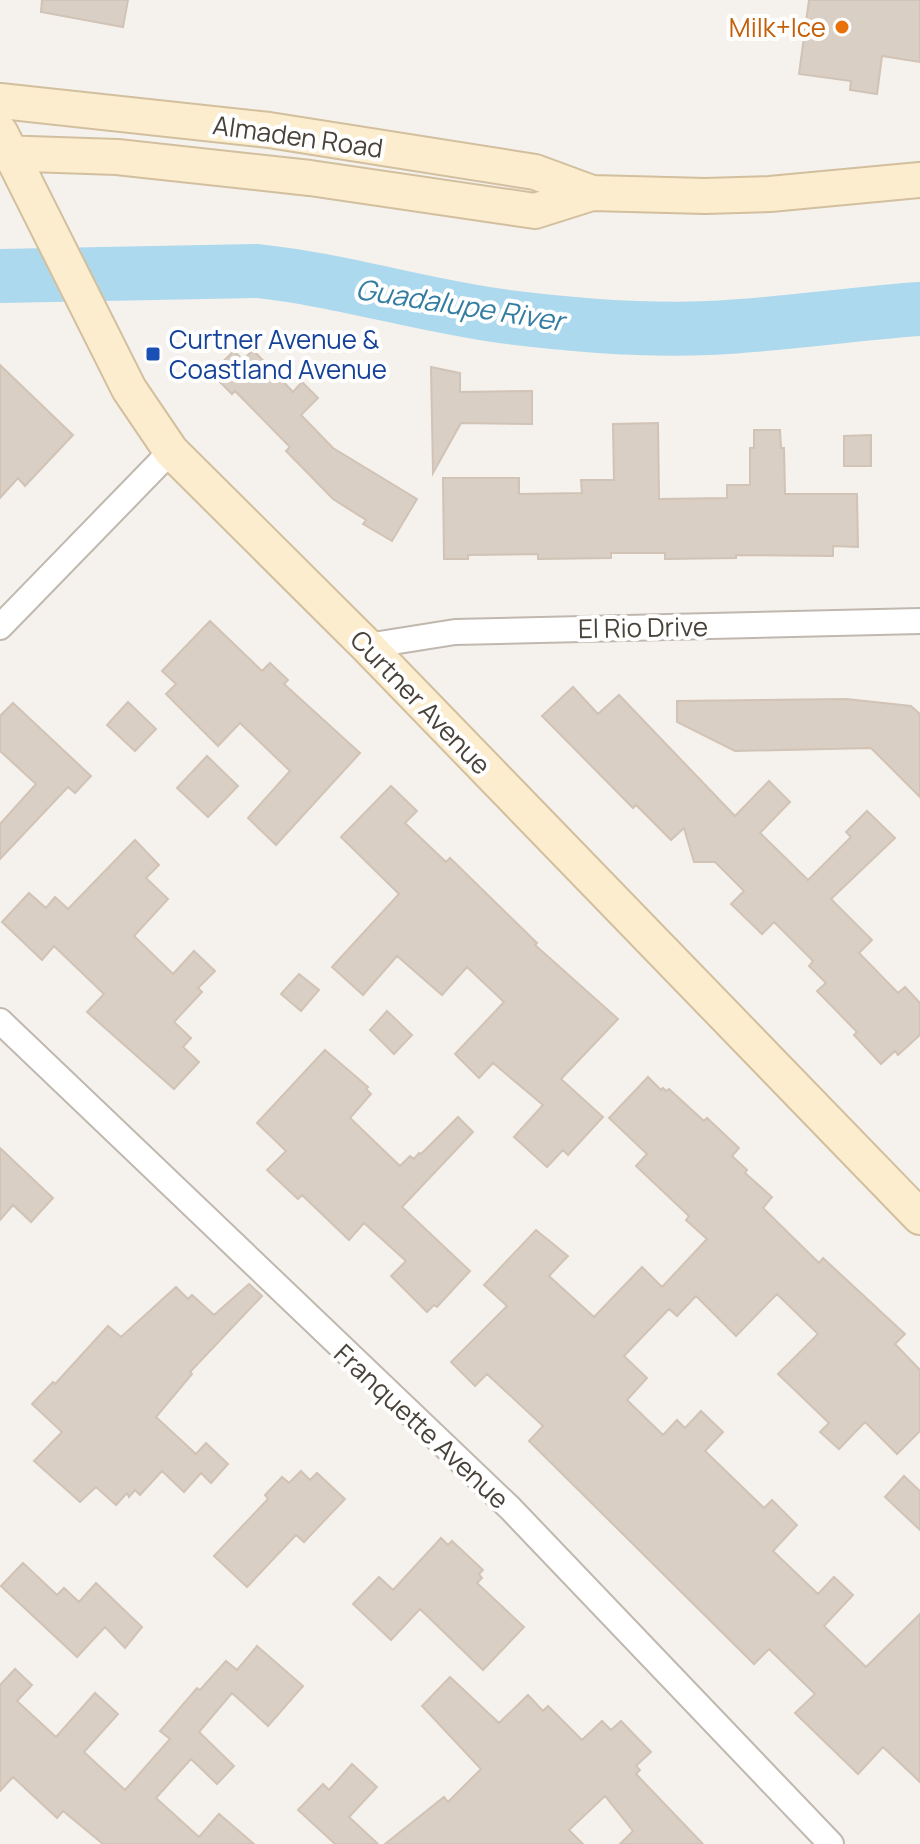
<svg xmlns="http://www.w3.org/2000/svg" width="920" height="1844" font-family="Manrope,sans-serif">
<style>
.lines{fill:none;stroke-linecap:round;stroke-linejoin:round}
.river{stroke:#acd9ee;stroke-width:54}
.building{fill:#d9cfc5;stroke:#d1c3b5;stroke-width:2}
.street-casing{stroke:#c0b8af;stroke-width:28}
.secondary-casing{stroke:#d2bf9e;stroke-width:38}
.street{stroke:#fff;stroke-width:24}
.secondary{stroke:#fcedcf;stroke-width:34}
.food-dot{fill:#e8710a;stroke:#fff;stroke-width:3}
.transit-dot{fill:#1a4fb4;stroke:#fff;stroke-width:3}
.labels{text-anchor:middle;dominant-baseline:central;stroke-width:8;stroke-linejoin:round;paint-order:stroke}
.food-label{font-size:26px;fill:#c56008;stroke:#fff;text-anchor:end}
.street-label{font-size:26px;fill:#49423a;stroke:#fff}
.transit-label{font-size:26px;fill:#164399;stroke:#fff;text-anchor:start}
.water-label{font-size:28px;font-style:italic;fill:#337da1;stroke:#fff}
</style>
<rect width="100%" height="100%" fill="#f5f1ec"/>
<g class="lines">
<path class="river" d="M 0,276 L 257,271 C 342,280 423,306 508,317 C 573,325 642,331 708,328 C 779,325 849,314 920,309"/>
</g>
<path class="building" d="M 42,0 L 128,0 L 123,27 L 41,12 Z
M 809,0 L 920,0 L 920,62 L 882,56 L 877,94 L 850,90 L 851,81 L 799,74 Z
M 253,350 L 293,392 L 302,382 L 318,398 L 301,415 L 333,448 L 417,499 L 392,541 L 363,524 L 366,520 L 333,499 L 286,451 L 290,447 L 235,391 L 232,394 L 211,373 L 234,351 L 243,360 Z
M 0,365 L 73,435 L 25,486 L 18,478 L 0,498 Z
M 431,367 L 460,373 L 460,392 L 532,391 L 532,424 L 461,423 L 433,473 Z
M 658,423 L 659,499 L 727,498 L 727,485 L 750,485 L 750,448 L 754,448 L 754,430 L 780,430 L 781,448 L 784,448 L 785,494 L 857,494 L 858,547 L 833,546 L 833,556 L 736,555 L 736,558 L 665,559 L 665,553 L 611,553 L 611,558 L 538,559 L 538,554 L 468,555 L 468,559 L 444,559 L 443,478 L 519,478 L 519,494 L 582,493 L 581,480 L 614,480 L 613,424 Z
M 871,435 L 871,466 L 844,466 L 844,436 Z
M 210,621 L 262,671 L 270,663 L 288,680 L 284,684 L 360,753 L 276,845 L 248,818 L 290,771 L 240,723 L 218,746 L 166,694 L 176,684 L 162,671 Z
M 573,687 L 598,714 L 619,695 L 735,816 L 769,781 L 790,802 L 760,833 L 808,880 L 851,837 L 846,832 L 867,811 L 895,838 L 831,899 L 872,940 L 859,953 L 898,993 L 905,987 L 920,1003 L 920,1035 L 898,1055 L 895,1051 L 881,1064 L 854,1035 L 857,1032 L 817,991 L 826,983 L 809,966 L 813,961 L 774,922 L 762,934 L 731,904 L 744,891 L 715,862 L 694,862 L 684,828 L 671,840 L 636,805 L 633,808 L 542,716 Z
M 846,699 L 911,706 L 920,714 L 920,797 L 871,748 L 735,751 L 677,722 L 677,701 Z
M 128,702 L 156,729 L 135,751 L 107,725 Z
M 13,703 L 91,776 L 75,793 L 68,787 L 0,859 L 0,824 L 36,784 L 0,751 L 0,716 Z
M 207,756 L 238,786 L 208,817 L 177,788 Z
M 391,786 L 417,811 L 405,823 L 446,862 L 450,858 L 537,943 L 535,945 L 618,1019 L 561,1079 L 603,1117 L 568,1155 L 563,1150 L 547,1167 L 514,1137 L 543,1105 L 493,1063 L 479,1078 L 455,1054 L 504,1002 L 467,967 L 442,995 L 397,956 L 363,995 L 332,967 L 399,894 L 341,837 Z
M 135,840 L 159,865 L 146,878 L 168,899 L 134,936 L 173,974 L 194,951 L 215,971 L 198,988 L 202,992 L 174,1022 L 191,1038 L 183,1047 L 199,1062 L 174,1089 L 87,1012 L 104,994 L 54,946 L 42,960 L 2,922 L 29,893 L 46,908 L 55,897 L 68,909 Z
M 299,974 L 319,990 L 301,1011 L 281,994 Z
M 387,1011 L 412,1035 L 394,1054 L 370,1030 Z
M 325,1050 L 368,1087 L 366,1089 L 371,1094 L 350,1118 L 400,1166 L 410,1156 L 414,1159 L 419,1153 L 421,1154 L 458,1117 L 473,1132 L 402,1207 L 470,1271 L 437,1307 L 434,1305 L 427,1312 L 391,1276 L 406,1261 L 364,1223 L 349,1240 L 302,1195 L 298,1199 L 267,1170 L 286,1151 L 257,1123 Z
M 648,1077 L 661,1090 L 663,1088 L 666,1091 L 669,1089 L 704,1121 L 707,1118 L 739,1148 L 732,1156 L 747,1170 L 745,1173 L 772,1197 L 763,1208 L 819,1263 L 823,1258 L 905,1334 L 895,1344 L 920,1370 L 920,1431 L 897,1454 L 865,1422 L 839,1449 L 820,1432 L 829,1423 L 778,1374 L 818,1334 L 777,1294 L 736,1336 L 696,1296 L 677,1316 L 669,1309 L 624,1356 L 647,1378 L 627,1400 L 663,1435 L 677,1420 L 685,1428 L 701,1411 L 723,1432 L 705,1451 L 764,1508 L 772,1500 L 797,1525 L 773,1551 L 818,1594 L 834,1577 L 853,1595 L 824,1626 L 866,1667 L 920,1614 L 920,1782 L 883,1747 L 858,1774 L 795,1713 L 815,1694 L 769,1649 L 754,1664 L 529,1441 L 543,1426 L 487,1374 L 475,1386 L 451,1362 L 507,1306 L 484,1285 L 536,1230 L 568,1256 L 549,1276 L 594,1317 L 642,1267 L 662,1287 L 707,1239 L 686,1220 L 689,1216 L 636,1166 L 647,1154 L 609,1118 Z
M 0,1148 L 53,1198 L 31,1222 L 13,1205 L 0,1220 Z
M 249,1284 L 262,1296 L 190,1372 L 192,1374 L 156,1417 L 196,1454 L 206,1443 L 228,1464 L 211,1483 L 201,1473 L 184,1492 L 162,1471 L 140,1495 L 135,1490 L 129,1497 L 127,1493 L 116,1505 L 96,1487 L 80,1502 L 34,1461 L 62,1432 L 32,1404 L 53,1382 L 55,1384 L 108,1326 L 121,1337 L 176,1287 L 188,1299 L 192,1295 L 214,1315 Z
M 301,1471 L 310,1480 L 317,1473 L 345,1499 L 304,1542 L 296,1535 L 247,1587 L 214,1556 L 268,1499 L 265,1495 L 282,1477 L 289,1483 Z
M 904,1476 L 920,1491 L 920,1530 L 885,1497 Z
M 441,1538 L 448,1545 L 452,1541 L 483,1570 L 479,1574 L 482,1578 L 477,1583 L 524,1627 L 483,1670 L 420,1609 L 391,1640 L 353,1604 L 379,1577 L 393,1590 Z
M 23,1563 L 57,1595 L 64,1588 L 79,1602 L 96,1583 L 142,1627 L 125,1648 L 105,1627 L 77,1657 L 1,1586 Z
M 257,1646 L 303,1686 L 268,1726 L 232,1693 L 199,1732 L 234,1766 L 217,1784 L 191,1759 L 156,1798 L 199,1837 L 219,1814 L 254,1844 L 103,1844 L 63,1811 L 57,1818 L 13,1777 L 0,1791 L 0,1685 L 15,1669 L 32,1685 L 17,1701 L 56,1737 L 95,1693 L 118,1714 L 84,1752 L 125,1790 L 170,1739 L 160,1731 L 197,1688 L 200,1690 L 226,1661 L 237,1670 Z
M 450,1677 L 499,1723 L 528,1695 L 543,1711 L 548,1706 L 582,1740 L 602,1721 L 611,1730 L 621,1721 L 651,1752 L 636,1766 L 640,1770 L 636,1774 L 703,1844 L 620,1844 L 633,1831 L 605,1796 L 569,1830 L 583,1844 L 385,1844 L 444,1797 L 448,1802 L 481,1769 L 422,1706 Z
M 352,1764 L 377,1787 L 349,1817 L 378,1844 L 335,1844 L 298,1810 L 323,1784 L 329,1790 Z"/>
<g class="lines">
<g class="street-casing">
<path id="street" d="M 0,627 L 171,451
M 367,646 L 455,632 L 920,621
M 0,1021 L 510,1508 L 831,1844"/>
</g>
<g class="secondary-casing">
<path id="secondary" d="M 0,101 L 269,130 L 535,172 L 592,193 L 705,196 L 770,194 L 920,180
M 0,132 L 129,389 L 171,451 L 367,646 L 920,1217
M 0,153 L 117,157 L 310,178 L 535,211 L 592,193"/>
</g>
<use href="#street" class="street"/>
<use href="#secondary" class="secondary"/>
</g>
<circle class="food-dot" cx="842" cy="27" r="8"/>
<rect class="transit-dot" x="145" y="346" width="16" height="16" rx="4"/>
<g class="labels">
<g class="food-label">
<text x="826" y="27">Milk+Ice</text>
</g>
<g class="street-label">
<text transform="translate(298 136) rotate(8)">Almaden Road</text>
<text transform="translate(643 627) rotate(-1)">El Rio Drive</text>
<text transform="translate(421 702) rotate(46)">Curtner Avenue</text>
<text transform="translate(422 1426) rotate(43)">Franquette Avenue</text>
</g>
<g class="transit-label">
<text x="169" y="339">Curtner Avenue &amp;<tspan x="169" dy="30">Coastland Avenue</tspan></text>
</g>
<g class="water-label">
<text transform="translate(460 304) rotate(9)">Guadalupe River</text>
</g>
</g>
</svg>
